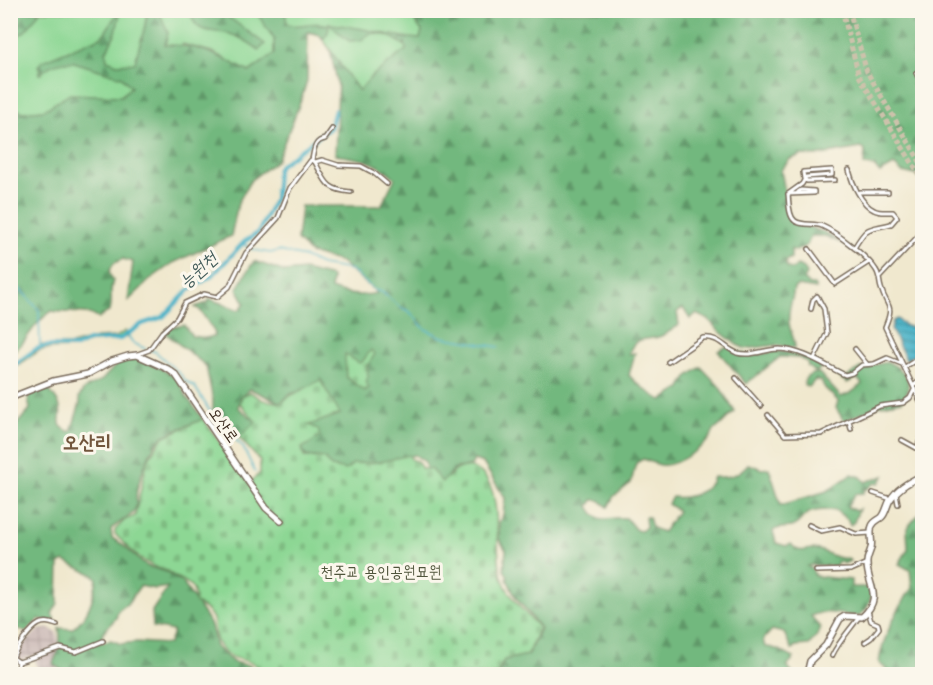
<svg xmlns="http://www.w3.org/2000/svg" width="933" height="685" font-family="'Playpen Sans','Poor Story',sans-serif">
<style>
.industrial{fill:url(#industrial-grid)}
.grass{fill:#8dd794;stroke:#648059;stroke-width:1.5}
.forest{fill:url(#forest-firs);stroke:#56714e;stroke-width:1.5;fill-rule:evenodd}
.cemetery{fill:url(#cemetery-stones);stroke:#648059;stroke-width:1.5}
.water{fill:url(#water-rules);stroke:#426e72;stroke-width:1.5}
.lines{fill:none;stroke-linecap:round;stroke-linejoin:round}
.stream{stroke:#49b2c7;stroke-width:1.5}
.river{stroke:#49b2c7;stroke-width:4}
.secondary-tunnel{stroke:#ccc2ab;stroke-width:5;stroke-dasharray:5 2.5;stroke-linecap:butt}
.street-casing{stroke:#7a6c5c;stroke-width:6}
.secondary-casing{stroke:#7a6c5c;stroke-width:8}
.street{stroke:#fff;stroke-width:3}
.secondary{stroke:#fff;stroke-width:5}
.labels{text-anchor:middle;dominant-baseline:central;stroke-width:6;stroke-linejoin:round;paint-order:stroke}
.street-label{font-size:16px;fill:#3b2a1e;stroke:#fbf7ec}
.park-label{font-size:16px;fill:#50553c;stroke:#fbf7ec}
.water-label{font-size:18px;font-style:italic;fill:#405a59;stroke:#fbf7ec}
.quarter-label{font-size:20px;font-weight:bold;fill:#72563d;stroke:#fbf7ec}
</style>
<defs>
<pattern id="industrial-grid" width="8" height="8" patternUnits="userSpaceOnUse" patternTransform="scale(1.5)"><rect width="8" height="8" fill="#d0c0bc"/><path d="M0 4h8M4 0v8" fill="none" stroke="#b4a5a1"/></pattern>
<pattern id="forest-firs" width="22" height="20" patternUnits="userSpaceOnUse" patternTransform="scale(1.5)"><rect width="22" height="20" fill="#72b87e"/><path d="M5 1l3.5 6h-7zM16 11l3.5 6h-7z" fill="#5f9667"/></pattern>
<pattern id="cemetery-stones" width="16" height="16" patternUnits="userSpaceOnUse" patternTransform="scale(1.5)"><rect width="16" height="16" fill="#8dd794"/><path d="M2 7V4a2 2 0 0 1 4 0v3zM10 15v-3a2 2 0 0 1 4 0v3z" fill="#7bb97f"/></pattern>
<pattern id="water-rules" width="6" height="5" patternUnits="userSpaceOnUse" patternTransform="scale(1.5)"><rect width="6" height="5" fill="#49b2c7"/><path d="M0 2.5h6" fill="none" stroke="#3e91a1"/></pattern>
</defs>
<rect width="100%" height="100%" fill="#fbf7ec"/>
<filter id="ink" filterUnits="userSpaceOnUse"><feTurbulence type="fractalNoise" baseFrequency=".0167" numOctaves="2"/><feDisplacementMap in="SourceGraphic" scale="12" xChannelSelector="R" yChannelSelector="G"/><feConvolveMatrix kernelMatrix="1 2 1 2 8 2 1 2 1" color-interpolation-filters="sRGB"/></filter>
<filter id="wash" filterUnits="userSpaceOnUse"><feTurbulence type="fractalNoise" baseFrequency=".008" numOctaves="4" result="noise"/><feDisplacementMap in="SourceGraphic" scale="24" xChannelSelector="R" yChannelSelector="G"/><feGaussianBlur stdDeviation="1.35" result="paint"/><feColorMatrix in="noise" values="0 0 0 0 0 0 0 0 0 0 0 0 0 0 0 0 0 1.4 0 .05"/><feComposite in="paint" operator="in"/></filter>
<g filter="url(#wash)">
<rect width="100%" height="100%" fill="#f0e8ce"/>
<path class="industrial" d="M 49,628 L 57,633 L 59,644 L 59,651 L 53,661 L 55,666 L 69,674 L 39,674 L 35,660 L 38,658 L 37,655 L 21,660 L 15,656 L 21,647 L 38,630 Z"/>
<path class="grass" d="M 10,11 L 412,11 L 413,19 L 422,31 L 420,39 L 371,77 L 359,92 L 320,35 L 278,22 L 274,33 L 274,54 L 249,72 L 212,52 L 183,44 L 121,96 L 44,110 L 23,112 L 11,107 Z
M 125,331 L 128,337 L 108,341 L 89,342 L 76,348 L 42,349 L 11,370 L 11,368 C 32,351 37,349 64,347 L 47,346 L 41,348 L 41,345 L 71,345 L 97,338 L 116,337 Z"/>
<path class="forest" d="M 10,11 L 11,10 L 40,11 C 33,20 25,38 11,36 Z
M 146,11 L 159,11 L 168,33 L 165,45 C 200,44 219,56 249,72 L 274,54 L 274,39 L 256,12 L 259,11 L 285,11 L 287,24 C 299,29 311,20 328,25 C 330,30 327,35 323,39 L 320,35 L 308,32 L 307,81 L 300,103 L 277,160 L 251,180 L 238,203 L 231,236 L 173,263 L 152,278 L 128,301 L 133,262 L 123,259 L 114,263 L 109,272 L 113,281 C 109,289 113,301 110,311 L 98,318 C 85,309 67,314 52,311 C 30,325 31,339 11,354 L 11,107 L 23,112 L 44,110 L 70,94 L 121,96 L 131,87 L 122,77 L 74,62 C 63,61 48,64 41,74 L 39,74 L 41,69 L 38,66 L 42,61 L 101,37 C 109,30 111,18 120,13 L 116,32 L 106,52 L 107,60 L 117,64 L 135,63 C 137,49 149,22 146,11 Z
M 190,11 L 220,11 L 265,44 L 259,50 C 250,43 241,37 230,34 C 209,29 196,36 190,11 Z
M 412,11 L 922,11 L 922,66 L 918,70 L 917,76 L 922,78 L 922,181 L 915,175 L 902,172 L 894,165 L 880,173 L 874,166 L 864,165 L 865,150 L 861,148 L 815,156 L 802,155 L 790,159 L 781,170 L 789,215 L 796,223 L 824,232 L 841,243 L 825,236 L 811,236 L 807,245 L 796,251 L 791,249 L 791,258 L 785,261 L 787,268 L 793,269 L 797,265 L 804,268 L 807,274 L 804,279 L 810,285 L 814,285 L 816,289 L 798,286 L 794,288 C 793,300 787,311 789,323 C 790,332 795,339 795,348 L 775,345 L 746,349 L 737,345 L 718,330 L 709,320 L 696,314 L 690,319 L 683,308 L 677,312 L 679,325 C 673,329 667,334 661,336 C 646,342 635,334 629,354 L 635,353 L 629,375 C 633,381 655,398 662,400 L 680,389 L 687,377 L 701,367 L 719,386 L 735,412 C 726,417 723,425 714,430 C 710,444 677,467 661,465 C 655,464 649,461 643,459 L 636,463 L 631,483 C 624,487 621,493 614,496 L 608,507 L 599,500 L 593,500 L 589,506 C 600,527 607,516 626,518 L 636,530 L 641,531 L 646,527 L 645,517 L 649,517 L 652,528 L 663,532 L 678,511 L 668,504 L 672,497 C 687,499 709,493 713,477 C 728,478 738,476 748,464 L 762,469 L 769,468 L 781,505 L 827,491 L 852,474 L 861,477 L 865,482 L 884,476 L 878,484 L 874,483 L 867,489 L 865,488 L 863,493 L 855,494 L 847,507 L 856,511 L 859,509 L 854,522 L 850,525 L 848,520 L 835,510 C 826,510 813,509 806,515 C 800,519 799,525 791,527 C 783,529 780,526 773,531 L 776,543 L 786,546 L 791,544 C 800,555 803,549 814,549 C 826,550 834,560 848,558 L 850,561 L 843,564 L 841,562 L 837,562 L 836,566 L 812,565 L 807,566 L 812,569 L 815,576 L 851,580 L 851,587 L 871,587 C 871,601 870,607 859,616 C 841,616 827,608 811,616 L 820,627 L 818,634 L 809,645 L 795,646 L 792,650 L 784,633 L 772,630 L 763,640 L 765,647 C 777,647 783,653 794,658 L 787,666 L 793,674 L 498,674 L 504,660 L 528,655 L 540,628 L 515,596 L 507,579 L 508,576 L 504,570 L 506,550 L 499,539 L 499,522 L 503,515 L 505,498 L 483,463 L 474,460 L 471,466 L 457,468 L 442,482 L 430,469 L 426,469 L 425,462 L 415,455 L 380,462 L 353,464 L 346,470 L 330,467 L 324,458 L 305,456 L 302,448 L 308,425 L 340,414 L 305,390 L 290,394 L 281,403 L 250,389 L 242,396 L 238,407 L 256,422 L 239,437 L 213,415 L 213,400 L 206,366 L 164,332 L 169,328 L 184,325 L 192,336 L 206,338 L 214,336 L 215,333 L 200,310 L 195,307 L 207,303 L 210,299 L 239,310 L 245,303 L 237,288 L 254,261 L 285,272 L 304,270 L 332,277 L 331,289 C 346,295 361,297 377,293 L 341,262 L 310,253 L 297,240 L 301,206 L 381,206 L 395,178 C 378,161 359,158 335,155 L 338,86 L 330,50 L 359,91 L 371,77 L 406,50 L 405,42 L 404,45 C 393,37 372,26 362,40 L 349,41 L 329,24 C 359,26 390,37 420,39 L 422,31 L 413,19 Z
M 726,347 L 751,356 L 777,351 L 786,352 L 809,359 L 822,367 L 816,372 L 808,367 L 807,362 L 800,358 L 780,357 L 746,384 L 718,351 Z
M 135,358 L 160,368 L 177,378 L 186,396 L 203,419 C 190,425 176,429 164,436 C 150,445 141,475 137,490 C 135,498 139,506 133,513 C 131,515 116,525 111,529 L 112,538 L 120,543 L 147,566 L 167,572 L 183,583 L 211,625 L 216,647 L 233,662 L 250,666 L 256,674 L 69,674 L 55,666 L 53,663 C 60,650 61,643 59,628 L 72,629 C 89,616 93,599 97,579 L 94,575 L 64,561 L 59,564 L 58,603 L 52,614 L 56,622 L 39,619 L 26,632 L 13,627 L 11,631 L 11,421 L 17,424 L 30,409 L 28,399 L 29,394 L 47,387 C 51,393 56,398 59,404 C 65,418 51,425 71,432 L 80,403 L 79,397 L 84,389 L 102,380 L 117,364 ZM 140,586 L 155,589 L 168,587 L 152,611 L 153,627 L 173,631 L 169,644 L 136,642 L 121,644 L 111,640 L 98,643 L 102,639 L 103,632 L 116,618 L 118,611 L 127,604 Z
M 888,362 C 906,371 915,382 902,401 L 877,406 L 844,421 L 836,408 L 838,401 L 825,388 L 821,381 L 815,380 L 809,387 L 805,386 C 802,377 810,374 819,373 L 841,397 L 852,392 L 862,384 L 857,378 L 847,383 L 830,371 L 846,378 L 860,368 Z
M 922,510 L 922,674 L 892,674 L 879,663 C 882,638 898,608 912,588 L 910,570 L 899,564 L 908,549 L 907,528 Z"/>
<path class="cemetery" d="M 371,350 L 375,354 L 367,366 L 368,377 L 366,382 L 369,388 L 365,391 L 346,377 L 345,354 L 359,363 L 362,362 Z
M 320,380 L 340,414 L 309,425 L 318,429 L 320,437 L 302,448 L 304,457 L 324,458 L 331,467 L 346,470 L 353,464 L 380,462 L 409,455 L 411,459 L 417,461 L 422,469 L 430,469 L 442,482 C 453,472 462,462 477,470 C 506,486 492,552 503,580 C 510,599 527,614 539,628 L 527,655 L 504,660 L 497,674 L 259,674 L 254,664 C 240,657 233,662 220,647 C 208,632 225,617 195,603 C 196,578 180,584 168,571 C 146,567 130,550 115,534 L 115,530 L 125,520 L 135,516 L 147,461 L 163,437 L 203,419 L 249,483 L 260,473 L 260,461 L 239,437 L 256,422 L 240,403 L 242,396 L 250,392 L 263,400 L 281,403 C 293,391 306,390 320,380 Z"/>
<path class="water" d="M 897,319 L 906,326 L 913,328 L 922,343 L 922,350 L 906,360 L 891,329 L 893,321 Z"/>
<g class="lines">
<path class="stream" d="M 243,244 L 254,250 L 270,253 L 279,251 L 304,257 L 321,265 L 351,270 L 374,290 L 382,292 L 401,308 L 409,311 L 425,329 L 442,337 L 499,347
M 10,285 L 21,290 L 39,310 L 40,348
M 127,334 L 133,343 L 146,349
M 150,350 L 156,352 L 182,376 L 184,380 L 195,387 L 216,421 L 243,447 L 255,472
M 10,662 L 16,665 L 14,674"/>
<path class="river" d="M 10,368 L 36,349 L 47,346 L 76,347 L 88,341 L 120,339 L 142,324 L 163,317 L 188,291 L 213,275 L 244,242 L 258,233 L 275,198 L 277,171 L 279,166 L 330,128 L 335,110"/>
</g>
</g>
<g filter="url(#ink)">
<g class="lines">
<path class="secondary-tunnel" d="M 842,10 L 859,76 L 922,179
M 849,10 L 867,72 L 922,165"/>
<g class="street-casing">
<path id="street" d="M 922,67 L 916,73 L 918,77 L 922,79
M 312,160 C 314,150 314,141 325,139 L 332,129
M 315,162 L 322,160 L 338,165 L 361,166 L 374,173 L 387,184
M 849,170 C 852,183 861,204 874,210 C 879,213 887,212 893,212 L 897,217 L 891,224 C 867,230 868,225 854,248
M 804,179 L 803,172 L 832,170 L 832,175 L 806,177 L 802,184 L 788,194 L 814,193
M 804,179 L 807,181 L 835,180
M 798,192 L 801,190 L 814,191 L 814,193
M 860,192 L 888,192
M 788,194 C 789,201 788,216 795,221 C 802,226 814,223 822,226 C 836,232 868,257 876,270 C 880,276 879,282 881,288 C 887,309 895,303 885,327 L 922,405
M 809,249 L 835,284 L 869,262
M 879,278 L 922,232
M 811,309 L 813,300 L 817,296 L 824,309 L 827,333 L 814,359
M 855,349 L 867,364
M 138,354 L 149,350 L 162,332 L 177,318 L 185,303 L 204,294 L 217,297 L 229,287 L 246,253 L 278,218 L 290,188 L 311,160 L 315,162 C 326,182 326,190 351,192
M 668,362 L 703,338 C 719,336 724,348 737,353 C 752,357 765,349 779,349 C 803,350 824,365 845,375 L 852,373 L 862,365 L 874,364 L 887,358 L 902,364
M 905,367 L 922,356
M 736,378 L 761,406
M 913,386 L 922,379
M 768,415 L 785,435 L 821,434 L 880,406 L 903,403 L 910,398 L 914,390
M 849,421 L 851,429
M 902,440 L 922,451
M 917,448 L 922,435
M 873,493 L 891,499
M 896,493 L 898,504
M 809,525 L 821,531 L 840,527 L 856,534 L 871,533
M 816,571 L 851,570 L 867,563
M 865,642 L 871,638 L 879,628 L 878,624 L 871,621 L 868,611
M 832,656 C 839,641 849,631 859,617
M 19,662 L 60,648 L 76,652 L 103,641
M 15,674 L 19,662 L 13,658 C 14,650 31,628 39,624 C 46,621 50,623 57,625"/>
</g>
<g class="secondary-casing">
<path id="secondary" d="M 10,398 L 53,381 L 88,374 L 112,361 L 128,356 L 137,355 L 168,369 L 176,375 L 266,508 L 281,521
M 807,674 L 810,661 L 826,645 L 840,619 L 845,616 L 862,617 C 885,596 866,585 867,562 C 867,557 870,553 871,548 C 873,541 869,533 872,526 C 874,521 879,520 882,517 C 886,513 887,505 890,500 C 897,489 907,483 919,477 L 921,458"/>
</g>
<use href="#street" class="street"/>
<use href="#secondary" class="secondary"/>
</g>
</g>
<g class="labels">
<g class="street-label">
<text transform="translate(225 424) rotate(55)">오산로</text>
</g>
<g class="park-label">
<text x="381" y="570">천주교 용인공원묘원</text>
</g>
<g class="water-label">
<text transform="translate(197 269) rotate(-42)">능원천</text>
</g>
<g class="quarter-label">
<text x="87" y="441">오산리</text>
</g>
</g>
<rect width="933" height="685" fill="none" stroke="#fbf7ec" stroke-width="36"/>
</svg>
